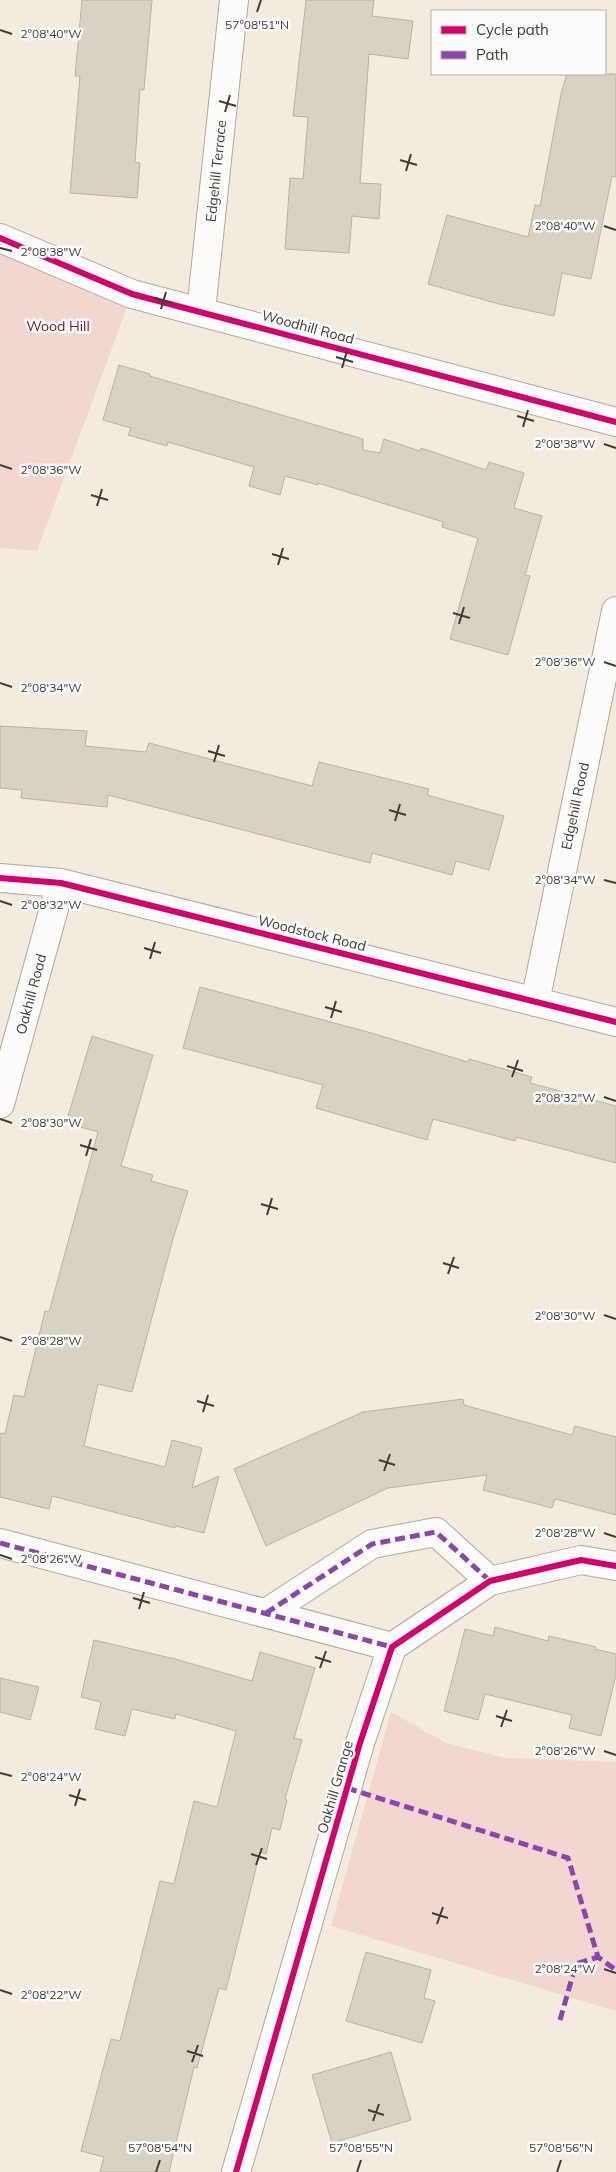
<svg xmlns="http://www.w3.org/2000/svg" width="616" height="2172" font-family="Mulish,sans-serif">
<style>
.green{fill:#f2d7d1}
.building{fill:#d7d2c2;stroke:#b6b2a7}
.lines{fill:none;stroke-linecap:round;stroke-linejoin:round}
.minor-casing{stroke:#afa89f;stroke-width:30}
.minor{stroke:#fdfcfa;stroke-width:28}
.quiet{stroke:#8e44ad;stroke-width:5;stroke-dasharray:10 5;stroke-linecap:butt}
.cycleway-casing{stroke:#fcfcfc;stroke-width:9}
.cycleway{stroke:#d6006c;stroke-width:6}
.ticks{fill:none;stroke:#423c33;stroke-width:2}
.labels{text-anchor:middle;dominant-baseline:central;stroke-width:5;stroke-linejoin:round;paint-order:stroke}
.street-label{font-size:14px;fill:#423c33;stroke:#fcfcfc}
.park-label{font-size:14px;fill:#641d25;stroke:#fcfcfc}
.ticks-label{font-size:12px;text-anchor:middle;fill:#423c33;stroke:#fcfcfc;stroke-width:5;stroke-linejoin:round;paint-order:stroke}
</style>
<rect width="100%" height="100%" fill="#f4ebdf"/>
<path class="green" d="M 0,238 L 132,294 L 37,551 L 0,548 Z
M 391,1712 L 448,1744 L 507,1758 L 616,1762 L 616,2011 L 331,1926 Z"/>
<path class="building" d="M 82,0 L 152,0 L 144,90 L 140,89 L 135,162 L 140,163 L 137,198 L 70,193 L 80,76 L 75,76 Z
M 306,0 L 374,0 L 372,16 L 413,21 L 408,59 L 369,54 L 360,183 L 381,184 L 379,219 L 352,216 L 349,253 L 285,249 L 290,178 L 303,179 L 308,117 L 293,116 Z
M 567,74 L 616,74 L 616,177 L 612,176 L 591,279 L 562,273 L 554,316 L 499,304 L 428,284 L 447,215 L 528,237 L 535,205 L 540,206 L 561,94 Z
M 119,365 L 150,374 L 150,376 L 363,439 L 363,450 L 380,453 L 384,439 L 420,451 L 421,448 L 486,470 L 489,462 L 524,473 L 514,508 L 542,516 L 525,575 L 530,576 L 508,655 L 450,639 L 478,538 L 442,527 L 443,522 L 318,483 L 318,485 L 285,476 L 280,495 L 249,486 L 254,467 L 168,442 L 167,446 L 128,435 L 131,428 L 103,420 Z
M 0,726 L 87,731 L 85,746 L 146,752 L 149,743 L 312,786 L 319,762 L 429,789 L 427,795 L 504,816 L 489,870 L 456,861 L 452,875 L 372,853 L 370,863 L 108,795 L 107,807 L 21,798 L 22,790 L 0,788 Z
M 200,987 L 368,1032 L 468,1062 L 469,1059 L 532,1077 L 530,1083 L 616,1106 L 616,1163 L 516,1137 L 515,1141 L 433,1119 L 427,1140 L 316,1108 L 323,1085 L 183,1048 Z
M 92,1036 L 153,1055 L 121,1166 L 153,1175 L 151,1181 L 188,1191 L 173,1239 L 132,1392 L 98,1384 L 84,1446 L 165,1467 L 172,1440 L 202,1448 L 192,1488 L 219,1476 L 204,1533 L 176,1526 L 175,1528 L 52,1496 L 49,1509 L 0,1497 L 0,1433 L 5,1434 L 14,1395 L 24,1397 L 45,1311 L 49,1312 L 98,1132 L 66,1123 Z
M 463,1399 L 464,1405 L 572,1435 L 575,1426 L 616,1437 L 616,1515 L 555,1499 L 552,1508 L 483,1490 L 487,1475 L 388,1488 L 266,1546 L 234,1469 L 363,1412 Z
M 495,1627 L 548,1641 L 549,1636 L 596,1647 L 595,1649 L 616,1654 L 616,1675 L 601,1736 L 569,1728 L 572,1715 L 485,1694 L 478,1720 L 444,1711 L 465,1629 L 493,1636 Z
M 94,1640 L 175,1659 L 252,1681 L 260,1652 L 315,1668 L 294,1738 L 302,1740 L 285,1799 L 287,1800 L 280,1830 L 272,1828 L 266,1854 L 260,1852 L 226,1990 L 219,1988 L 197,2068 L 194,2067 L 169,2172 L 100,2172 L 104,2157 L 81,2151 L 111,2039 L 120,2041 L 160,1881 L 174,1884 L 194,1801 L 217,1807 L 236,1731 L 176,1714 L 175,1719 L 132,1709 L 125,1736 L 95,1729 L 101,1702 L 81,1697 Z
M 0,1678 L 39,1687 L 30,1720 L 0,1712 Z
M 366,1952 L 431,1970 L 424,1998 L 435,2001 L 422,2043 L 346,2021 Z
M 391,2052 L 411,2120 L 332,2143 L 312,2075 Z"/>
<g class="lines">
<g class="minor-casing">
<path id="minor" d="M 0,238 L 132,294 L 616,422
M 201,311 L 234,0
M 0,878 L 61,883 L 616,1022
M 535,1002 L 616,611
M 0,1104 L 61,883
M 0,1543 L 392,1647
M 266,1613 L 372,1544 L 436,1532 L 490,1581
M 236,2172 L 360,1743 L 392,1647 L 490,1581 L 581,1560 L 616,1566"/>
</g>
<use href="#minor" class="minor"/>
<path class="quiet" d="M 0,1543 L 392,1647
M 266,1613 L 372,1544 L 436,1532 L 490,1581
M 347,1788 L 568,1858 L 598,1957 L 616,1970
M 560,2020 L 576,1964 L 598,1957"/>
<g class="cycleway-casing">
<path id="cycleway" d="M 0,238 L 132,294 L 616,422
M 0,878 L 61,883 L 616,1022
M 236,2172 L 360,1743 L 392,1647 L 490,1581 L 581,1560 L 616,1566"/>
</g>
<use href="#cycleway" class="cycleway"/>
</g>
<path class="ticks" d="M 257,12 L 261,0M 0,30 L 12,34M 219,101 L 236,106M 225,112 L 230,95M 400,160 L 417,165M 406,171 L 411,154M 604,226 L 616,230M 0,248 L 12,251M 155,298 L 172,303M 161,309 L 166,292M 336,357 L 353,362M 342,368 L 347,351M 517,416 L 534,421M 523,427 L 528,410M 604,444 L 616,448M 0,465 L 12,469M 91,495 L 108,500M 97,506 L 102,489M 272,554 L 289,559M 278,565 L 283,548M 453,613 L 470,618M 459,624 L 464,607M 604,662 L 616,666M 0,683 L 12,687M 208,751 L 225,756M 214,762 L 219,745M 389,810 L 406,815M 395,821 L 400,804M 604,880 L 616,883M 0,901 L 12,905M 144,948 L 161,953M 150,959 L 155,942M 325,1007 L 342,1012M 331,1018 L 336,1001M 507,1066 L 523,1071M 512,1077 L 518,1060M 604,1097 L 616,1101M 0,1119 L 12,1123M 80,1145 L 97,1150M 86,1156 L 91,1139M 261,1204 L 278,1209M 267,1215 L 272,1198M 443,1263 L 459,1268M 448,1274 L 454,1257M 604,1315 L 616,1319M 0,1337 L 12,1341M 197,1401 L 214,1406M 203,1412 L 208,1395M 379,1460 L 395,1465M 384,1471 L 390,1454M 604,1533 L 616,1537M 0,1555 L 12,1559M 133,1598 L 150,1603M 139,1609 L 144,1592M 315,1657 L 331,1662M 320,1668 L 326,1651M 496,1716 L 512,1721M 501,1727 L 507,1710M 604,1751 L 616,1755M 0,1773 L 12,1776M 69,1795 L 86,1800M 75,1806 L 80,1789M 251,1854 L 267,1859M 256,1865 L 262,1848M 432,1913 L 448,1918M 437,1924 L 443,1907M 604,1969 L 616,1973M 0,1990 L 12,1994M 187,2051 L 203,2056M 192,2062 L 198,2045M 368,2110 L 384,2115M 373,2121 L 379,2104M 156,2172 L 160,2160M 357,2172 L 361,2160M 557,2172 L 561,2160"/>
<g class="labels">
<g class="street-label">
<text transform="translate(216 171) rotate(-84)">Edgehill Terrace</text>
<text transform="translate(308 327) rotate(15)">Woodhill Road</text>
<text transform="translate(575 806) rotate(-78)">Edgehill Road</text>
<text transform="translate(312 933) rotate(14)">Woodstock Road</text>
<text transform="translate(31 994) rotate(-75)">Oakhill Road</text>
<text transform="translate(335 1787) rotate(-74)">Oakhill Grange</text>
</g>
<g class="park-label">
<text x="58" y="326">Wood Hill</text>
</g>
</g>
<g class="ticks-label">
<text x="257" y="29">57°08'51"N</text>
<text x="51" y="38">2°08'40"W</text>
<text x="565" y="230">2°08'40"W</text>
<text x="51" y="256">2°08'38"W</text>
<text x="565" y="448">2°08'38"W</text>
<text x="51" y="474">2°08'36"W</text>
<text x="565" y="666">2°08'36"W</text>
<text x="51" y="692">2°08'34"W</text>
<text x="565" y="884">2°08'34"W</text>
<text x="51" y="909">2°08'32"W</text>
<text x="565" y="1102">2°08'32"W</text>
<text x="51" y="1127">2°08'30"W</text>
<text x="565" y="1320">2°08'30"W</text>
<text x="51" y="1345">2°08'28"W</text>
<text x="565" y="1537">2°08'28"W</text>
<text x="51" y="1563">2°08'26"W</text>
<text x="565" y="1755">2°08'26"W</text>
<text x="51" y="1781">2°08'24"W</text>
<text x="565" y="1973">2°08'24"W</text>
<text x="51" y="1999">2°08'22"W</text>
<text x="160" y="2152">57°08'54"N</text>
<text x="361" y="2152">57°08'55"N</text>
<text x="561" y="2152">57°08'56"N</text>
</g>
<rect x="431" y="10" width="175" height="65" fill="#fcfcfc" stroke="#b2afac"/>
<rect x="441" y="26" width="25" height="8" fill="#d6006c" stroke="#b2afac"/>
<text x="476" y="35" font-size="15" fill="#423c33">Cycle path</text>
<rect x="441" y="51" width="25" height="8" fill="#8e44ad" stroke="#b2afac"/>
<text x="476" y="60" font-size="15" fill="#423c33">Path</text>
</svg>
